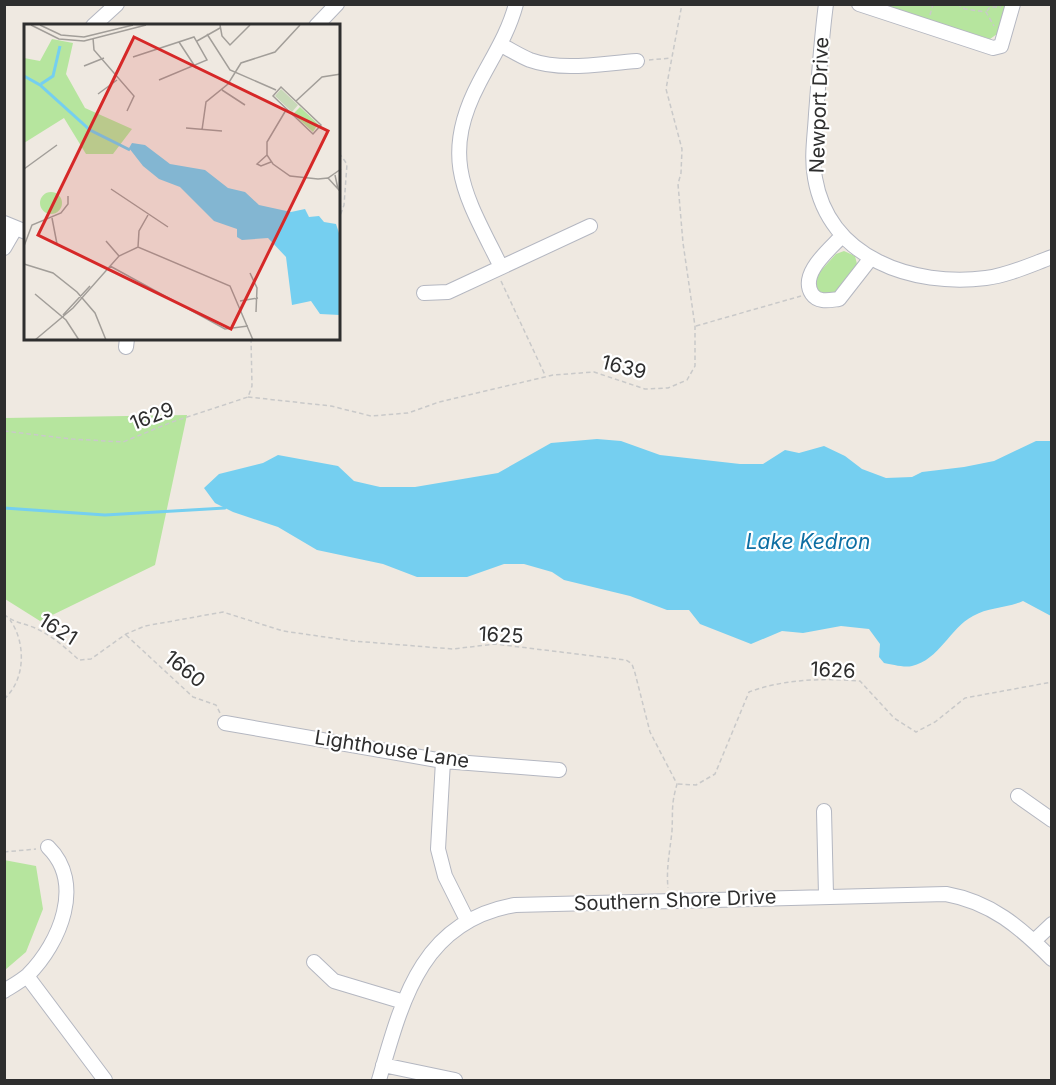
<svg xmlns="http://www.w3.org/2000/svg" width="1056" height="1085" font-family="Inter,sans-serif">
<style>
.green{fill:#b6e59e}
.water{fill:#75cff0}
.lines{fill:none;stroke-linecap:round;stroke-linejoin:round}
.stream{stroke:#75cff0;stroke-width:3}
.minor-casing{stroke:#b4b7c1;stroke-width:16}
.path{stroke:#c9c9c9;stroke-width:1.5;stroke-dasharray:4.5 3;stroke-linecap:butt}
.minor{stroke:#fff;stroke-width:14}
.labels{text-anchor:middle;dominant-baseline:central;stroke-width:4.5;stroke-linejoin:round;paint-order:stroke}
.street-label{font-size:20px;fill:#2e2e2e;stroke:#fff}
.water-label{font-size:21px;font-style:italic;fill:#0d6fa3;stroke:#fff}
.inset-river{fill:none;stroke:#75cff0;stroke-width:3}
.inset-road{fill:none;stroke:#a29e99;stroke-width:1.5}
.view{fill:#d62828;fill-opacity:0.15;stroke:#d62828;stroke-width:3}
.inset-edge{fill:none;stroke:#2e2e2e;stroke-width:3}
</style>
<rect width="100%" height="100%" fill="#efe9e1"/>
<path class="green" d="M 880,5 L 1007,5 L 997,34 L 990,39 Z
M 844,251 L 855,256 L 858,268 L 836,293 L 823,295 L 816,289 L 816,276 L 836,254 Z
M 187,415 L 155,565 L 40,621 L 5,599 L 5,418 Z
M 4,860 L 36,866 L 43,909 L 26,952 L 5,970 Z"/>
<path class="water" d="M 597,439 L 621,441 L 660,455 L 740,464 L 763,464 L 785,450 L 799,453 L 824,446 L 845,456 L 862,469 L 886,478 L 912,477 L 922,472 L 964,467 L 994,461 L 1036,441 L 1051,441 L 1051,616 L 1023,601 C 1007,608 988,607 973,616 C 950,628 939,660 912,666 C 904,668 891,664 884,663 L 879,657 L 880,644 L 869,629 L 841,626 L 803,633 L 782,631 L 751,644 L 700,624 L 689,610 L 667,610 L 630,596 L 564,580 L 552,572 L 524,564 L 504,564 L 467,577 L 417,577 L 383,564 L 317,550 L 278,527 L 233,512 L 215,503 L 204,488 L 219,474 L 263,463 L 278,455 L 338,466 L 354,481 L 380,487 L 415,487 L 498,473 L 551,443 Z"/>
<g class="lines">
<path class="stream" d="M 4,508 L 105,515 L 225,508"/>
<g class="minor-casing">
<path id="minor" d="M 826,4 C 821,41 819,77 816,114 C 815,135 811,157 815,178 C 829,259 913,287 986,278 C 1009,275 1030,265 1052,257
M 859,4 L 993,48 L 1001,46 L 1013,4
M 93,26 L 117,4
M 316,26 L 337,4
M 501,45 C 511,50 520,56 530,60 C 563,72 604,63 637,61
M 4,223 L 26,232
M 841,237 C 829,250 799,274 812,294 C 818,303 830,300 839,299 L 871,258
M 4,248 L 15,229
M 501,267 C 466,196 439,159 479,83 C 493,56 508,34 516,4
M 424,293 L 448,292 L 590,226
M 126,347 L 127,339
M 225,723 L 443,761 L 559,770
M 443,761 L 438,849 L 445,876 L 467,920
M 1018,796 L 1052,820
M 824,811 L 826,895
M 1034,941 L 1052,924
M 314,962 L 334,981 L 404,1002
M 27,976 L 105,1080
M 4,991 C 12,986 21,981 28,975 C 60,943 85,883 48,847
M 383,1065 L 455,1080
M 379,1080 C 402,1001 421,921 515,905 L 946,894 C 991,902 1020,927 1052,959"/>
</g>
<path class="path" d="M 957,4 L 965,9 L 986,12 L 994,26
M 987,11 L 990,7 L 1001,7
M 930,15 L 933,4
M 649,60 L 671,58
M 339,153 L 347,164 L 344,205 L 339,219
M 501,281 L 545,375
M 696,326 L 801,296
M 248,397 L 331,406 L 371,416 L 408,413 L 439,402 L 553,375 L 594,372 L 645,389 L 668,388 L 687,380 L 695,366 L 695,326 L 683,243 L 678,184 L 681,173 L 682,149 L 666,89 L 682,4
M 4,431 L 72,439 L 123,442 L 172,422 L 248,397 L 252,386 L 251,339
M 4,614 C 13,623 24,623 35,628 C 51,635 66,648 79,660 L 91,659 L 126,634 L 145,626 L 223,612 L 283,631 L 353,641 L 453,649 L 495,644 L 626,660 L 632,664 L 635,673 L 650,732 L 677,784 C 671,805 673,810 672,831 C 670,851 666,868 668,888
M 126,635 L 193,697 L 216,705 L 220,713
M 4,699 C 26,680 26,642 10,620
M 678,784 L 696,785 L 715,774 L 749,692 C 784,679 823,678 860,681 L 894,718 L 916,732 L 935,722 L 965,698 L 1052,682
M 4,852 L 36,849"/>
<use href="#minor" class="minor"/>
</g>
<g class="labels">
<g class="street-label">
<text transform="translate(819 105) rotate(-88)">Newport Drive</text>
<text transform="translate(624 367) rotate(14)">1639</text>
<text transform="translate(152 416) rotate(-21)">1629</text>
<text transform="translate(58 629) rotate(32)">1621</text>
<text transform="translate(501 635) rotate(3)">1625</text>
<text transform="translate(185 669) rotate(39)">1660</text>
<text transform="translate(833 670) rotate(3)">1626</text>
<text transform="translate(392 749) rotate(9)">Lighthouse Lane</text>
<text transform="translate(675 900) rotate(-2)">Southern Shore Drive</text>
</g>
<g class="water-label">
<text x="808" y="541">Lake Kedron</text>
</g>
</g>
<g transform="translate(24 24)">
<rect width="316" height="316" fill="#efe9e1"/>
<path d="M 28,15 L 49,19 L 42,50 L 61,84 L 108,105 L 89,130 L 62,130 L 40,94 L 0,119 L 0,34 L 16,37 ZM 276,83 L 294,100 L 289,108 L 269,90 ZM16 179a11 11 0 1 1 22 0a11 11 0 1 1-22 0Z" fill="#b6e59e"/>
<path d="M 257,65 L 274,81 L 268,88 L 251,72 Z" fill="#c8d9b8"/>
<path d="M 108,119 L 121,121 L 146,140 L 181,146 L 204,164 L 221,168 L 235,181 L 267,188 L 281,185 L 285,193 L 295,192 L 300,198 L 312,200 L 316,212 L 316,291 L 296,290 L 287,277 L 268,281 L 262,233 L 244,214 L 218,216 L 213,213 L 213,205 L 190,197 L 156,163 L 135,155 L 119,142 L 105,124 Z" fill="#75cff0"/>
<path class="inset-river" d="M 0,52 L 16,61 L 66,106 L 106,126M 17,60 L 29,52 L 36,22"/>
<path class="inset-road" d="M 7,1 L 35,15 L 60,17 L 122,1M 16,1 L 37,11 L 60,13 L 109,1M 196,1 L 198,12 L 206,21 L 226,1M 183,10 L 206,46 L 252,66M 69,14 L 70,26 L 110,72 L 103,87M 173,17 L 196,4M 155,18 L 172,44M 109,33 L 170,13 L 183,36 L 135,56M 60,42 L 80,34M 257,63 L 297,101 L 289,110 L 249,72 ZM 198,66 L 221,81M 74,70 L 93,56M 272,77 L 298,53 L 317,50M 262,86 L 243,118 L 243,131 L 249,140 L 266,152 L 294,155 L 304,154 L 317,145M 162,104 L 198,107M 178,106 L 182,78 L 204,60 L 217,39 L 251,28 L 276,1M 243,131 L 233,140 L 237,142 L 247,138M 0,145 L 33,121M 304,154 L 314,165 L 311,151M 87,165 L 144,203M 28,194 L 33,220M 82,217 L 95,232M 0,222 L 8,201 L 37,189 L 44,180 L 44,172M 114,223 L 115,207 L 124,191M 0,240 L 29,249 L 53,268 L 71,289 L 82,316M 86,242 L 201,305 L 224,302M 226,249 L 233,264 L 232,288M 11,270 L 42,296 L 55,316M 216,277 L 234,274M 39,291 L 66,262M 11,316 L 49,284 L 95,232 L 114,223 L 206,262 L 229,316"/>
<path class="view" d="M 110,13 L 304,107 L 207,305 L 14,211 Z"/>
<rect width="316" height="316" class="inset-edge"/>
</g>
<rect width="1056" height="1085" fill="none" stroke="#2e2e2e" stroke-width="12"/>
</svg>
